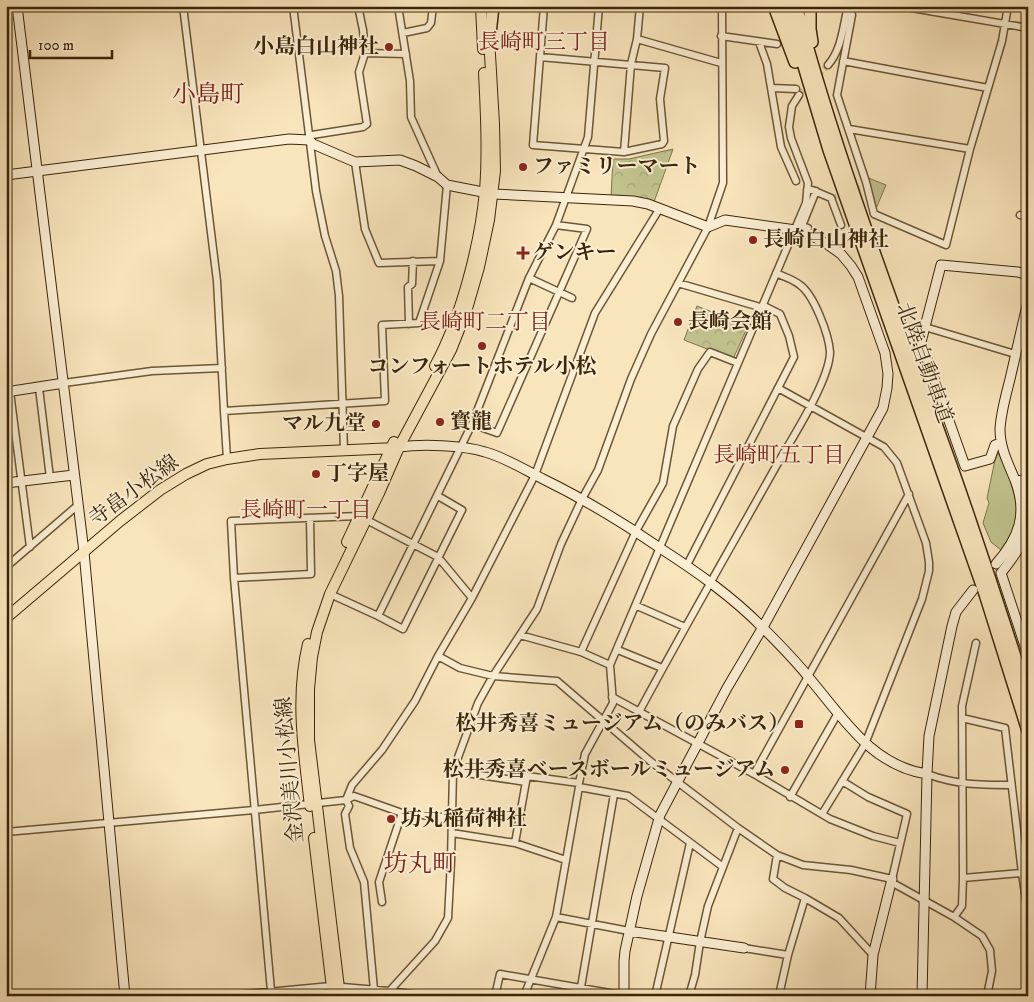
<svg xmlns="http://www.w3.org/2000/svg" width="1034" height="1002" font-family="'IM FELL DW Pica','Noto Serif JP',serif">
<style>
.grass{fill:#c1c38e;stroke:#7e744c}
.park{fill:url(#park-crowns);stroke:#7e744c}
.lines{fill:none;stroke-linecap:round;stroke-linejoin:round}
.street-tunnel{stroke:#d3bf98;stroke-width:6;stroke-dasharray:6 3;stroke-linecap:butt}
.street-casing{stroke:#6a5636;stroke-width:9}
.secondary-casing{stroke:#3a2609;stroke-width:11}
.primary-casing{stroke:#3a2609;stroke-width:12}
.highway-casing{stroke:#3a2609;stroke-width:14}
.street{stroke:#fbeed3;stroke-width:6}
.secondary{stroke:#fbeed3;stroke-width:9}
.primary{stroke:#f9e5bc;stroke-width:10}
.highway{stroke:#f9e5bc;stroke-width:11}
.poi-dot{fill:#8f2418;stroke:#fbeed3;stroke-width:2}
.labels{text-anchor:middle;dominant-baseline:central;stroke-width:4;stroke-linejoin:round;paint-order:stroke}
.poi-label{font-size:21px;font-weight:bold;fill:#3a2609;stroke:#fbeed3;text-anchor:start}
.street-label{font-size:21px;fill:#3a2609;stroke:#fbeed3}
.neighbourhood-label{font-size:22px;fill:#7a1f14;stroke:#fbeed3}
.quarter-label{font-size:24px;fill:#7a1f14;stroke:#fbeed3}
</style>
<defs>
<pattern id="park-crowns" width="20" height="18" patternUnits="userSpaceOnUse" patternTransform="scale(1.25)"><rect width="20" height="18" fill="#c1c38e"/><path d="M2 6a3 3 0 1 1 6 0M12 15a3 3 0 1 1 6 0" fill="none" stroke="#a7a779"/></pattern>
</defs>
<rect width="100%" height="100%" fill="#f9e5bc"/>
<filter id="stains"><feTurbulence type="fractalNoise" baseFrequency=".004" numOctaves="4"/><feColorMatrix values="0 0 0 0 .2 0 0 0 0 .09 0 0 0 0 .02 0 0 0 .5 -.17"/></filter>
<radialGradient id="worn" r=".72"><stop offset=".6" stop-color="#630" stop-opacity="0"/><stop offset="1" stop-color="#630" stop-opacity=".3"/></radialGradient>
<path class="grass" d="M 866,177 L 886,185 L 875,211 Z
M 998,453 C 1006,467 1017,496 1017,513 C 1016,527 1009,539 1001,550 L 991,542 L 983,523 L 989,503 L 987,498 L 995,460 Z"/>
<path class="park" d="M 673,149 L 654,202 L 611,197 L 613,159 L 629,159 Z
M 697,306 L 748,326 L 733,359 L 684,340 Z"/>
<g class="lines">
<path class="street-tunnel" d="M 799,95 L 828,65
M 831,198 L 860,188"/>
<g class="street-casing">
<path id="street" d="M 183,6 L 217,281 L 224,411
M 293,6 L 316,191 L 325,236 L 336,271 L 339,296 L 344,451
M 398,6 L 410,81 L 411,117 L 438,177
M 900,6 L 1028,28
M 848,8 L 852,15 L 837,95 L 866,182 L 874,214 L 946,245 L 970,149 L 1002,41 L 1008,6
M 403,33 L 427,28 L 431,23 L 433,6
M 721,36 L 777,44
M 637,39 L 721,63
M 759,42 L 767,64 L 781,147 L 796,181
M 365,53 L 406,54
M 540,57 L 665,68 L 660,99 L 664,141 L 662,144 L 624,152 L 533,145 L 544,6
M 843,61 L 988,88
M 828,65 C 842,49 843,26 848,6
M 772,88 L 796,89
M 849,129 L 970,149
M 309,140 L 312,135 L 363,127 L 367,124 L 359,72 L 365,53 L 363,30 L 358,6
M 624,152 L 631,64 L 637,39 L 640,6
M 355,162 L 365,229 L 379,263 L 440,261
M 807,190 L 812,190 L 831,198 L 841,225
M 1020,215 L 1028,217
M 807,233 L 808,228 L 802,226 L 816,191
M 529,278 L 572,298
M 678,283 L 763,308
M 409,324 L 408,287 L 412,284 L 413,261
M 925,327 L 1015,354
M 64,383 L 152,371 L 222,368
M 39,388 L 50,478
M 778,388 L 884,447 L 897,463 L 926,543 L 929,562 L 929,571 L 922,599 L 865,744 L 822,814
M 10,392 L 30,547
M 472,424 L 497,433 L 587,229 L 556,225
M 227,459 L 224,411 L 385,401 L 382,325 L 419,323 L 440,261 L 447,185
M 6,553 L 8,565
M 687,565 L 794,357 L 789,336 L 780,314 L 764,306
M 6,567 L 78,505
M 234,578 L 311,574 L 310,519
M 330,594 L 378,616 L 472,424 L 529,278 L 556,225 L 588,137 L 599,6
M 637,606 L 685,627
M 378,616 L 403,629 L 462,510 L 438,496
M 520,635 L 581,652 L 610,665
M 618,650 L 662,668
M 581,652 L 636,531 L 663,483 L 673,426 L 698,369 L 710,352 L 738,363
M 438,656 L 460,668 L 493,676 L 557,681 L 650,761 L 738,828 L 777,855 L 803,865 L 851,870 L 892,879 L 907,814 L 868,797 L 842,781
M 612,697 L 754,774 L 830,819 L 873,836 L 900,843
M 639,712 C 684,628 732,545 779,461 C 793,437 830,379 830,352 C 829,335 814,295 800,285 C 793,279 784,277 776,273
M 453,771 L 526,782
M 754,774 L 909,494
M 927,774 C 957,785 979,785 1011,785
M 790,797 L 838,713
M 6,832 L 254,810 L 346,800 L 354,796 L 402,813 L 452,818
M 452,833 L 515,843 L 566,860
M 515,843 L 527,776 L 579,783 L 585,754 L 613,703 L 610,665 L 806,203 L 808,183 L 791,138 L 789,127 L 792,106 L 799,95
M 777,855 L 773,879 L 785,888 L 805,898 L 788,955 L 780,991 L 784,996
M 1022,873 L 1028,914
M 963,878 L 962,706 L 976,643
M 891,882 L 954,917 L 982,936 L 990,950 L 992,971 L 987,996
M 805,898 L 839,918 L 873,955
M 382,902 L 379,882 L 402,813
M 556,917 L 629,931
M 954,917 L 962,906 L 963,878 L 1022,873 L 1005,728 L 962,718
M 744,948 L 788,955
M 581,987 L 614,794
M 374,990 L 364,882 L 350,848 L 345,814 L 349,806 L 346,800 L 352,785 L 382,750 L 415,701 L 438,656 L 472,598 L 535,475 L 595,313 L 660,208
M 271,991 L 234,578 L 231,521 L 359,516 L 438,557 L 472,598
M 224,996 L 331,986 L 389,991 L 426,996
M 385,996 L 435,941 L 448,918 L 451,861 L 453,771 L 478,703 L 493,676 L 537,609 L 561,544 L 582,499 L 598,470 L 631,379 L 651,334 L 708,227 L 723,183 L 722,6
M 495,996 L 500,974 L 627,996
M 524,996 L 556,917 L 579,787 L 628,796 L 723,867
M 655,996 L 690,843
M 689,996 L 695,975 L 700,942 L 708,906 L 738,828"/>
</g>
<g class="secondary-casing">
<path id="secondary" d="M 17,6 L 84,552 L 125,996
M 6,175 L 289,139 L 309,140 L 313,144 L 355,162 L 400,160 L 416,166 L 438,177 L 447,185 L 493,194 L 633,201 L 648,204 L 708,227 L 725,220 L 803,231 L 827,244 L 841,254 L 851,266 L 858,277 L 885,353 L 888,374 L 887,388 L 883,408 L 763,627 L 727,688 L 660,815 L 637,896 L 625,951 L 624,961 L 624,996
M 6,392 L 64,383
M 1001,443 L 995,445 L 990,459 L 965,466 L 921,342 L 941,265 L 1018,272 L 1028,275
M 399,447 C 422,444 463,445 485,452 C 502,456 527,471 543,479 C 584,499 622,522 660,548 C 697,572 733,597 764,629 C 780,645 796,661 810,679 C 843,718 872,766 927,774
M 1016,481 L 1024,480 L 1028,493
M 6,483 L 74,475
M 1028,526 C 1023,545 1012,559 1001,573 L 1028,655
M 996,564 C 1019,538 1028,514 1015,480 C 1008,463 1000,448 1000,429 C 1001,412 1006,395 1010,379 C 1016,353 1022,327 1028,301
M 629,931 L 744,948
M 870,996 L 873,955 L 892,879
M 922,996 L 927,774 L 929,736 L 952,626 L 956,612 L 973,590"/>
</g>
<g class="primary-casing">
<path id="primary" d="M 481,6 L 483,49
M 435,366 C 461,318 480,245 485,191 C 488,152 486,112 484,73
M 347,542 L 394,442
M 6,618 L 120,521 L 160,490 L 186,474 L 207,464 L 227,459 L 260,454 L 396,448
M 308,644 C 295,698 304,752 310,806
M 314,838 L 333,996
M 340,996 L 309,740 L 309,689 L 312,657 L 317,632 L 330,594 L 379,493 L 399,447 L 451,350 L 466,312 L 479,267 L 489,220 L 495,171 L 494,124 L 489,37"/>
</g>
<g class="highway-casing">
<path id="highway" d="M 774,6 L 795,62
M 786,6 L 829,150 L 985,594 L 1028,731
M 796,6 C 838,163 897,315 952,468 C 979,545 1004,621 1028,698
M 810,6 L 810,29 L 812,42
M 489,44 L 493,6"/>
</g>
<use href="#street" class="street"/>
<use href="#secondary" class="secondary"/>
<use href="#primary" class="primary"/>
<use href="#highway" class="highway"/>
</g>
<g class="poi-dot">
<circle cx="389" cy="47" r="5"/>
<circle cx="523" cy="167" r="5"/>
<circle cx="753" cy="240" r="5"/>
<path d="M520.5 245.5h5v5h5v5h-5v5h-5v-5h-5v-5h5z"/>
<circle cx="678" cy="322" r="5"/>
<circle cx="482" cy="346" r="5"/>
<circle cx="440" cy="422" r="5"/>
<circle cx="376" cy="424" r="5"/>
<circle cx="316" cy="474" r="5"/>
<rect x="794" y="719" width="10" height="10" rx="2.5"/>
<circle cx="785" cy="770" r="5"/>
<circle cx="391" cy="819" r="5"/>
</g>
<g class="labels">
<g class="poi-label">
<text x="379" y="47" text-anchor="end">小島白山神社</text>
<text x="533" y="167">ファミリーマート</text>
<text x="763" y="240">長崎白山神社</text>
<text x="533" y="253">ゲンキー</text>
<text x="688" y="322">長崎会館</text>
<text x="482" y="367" text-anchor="middle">コンフォートホテル小松</text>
<text x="450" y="422">寳龍</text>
<text x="366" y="424" text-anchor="end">マル九堂</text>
<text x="326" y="474">丁字屋</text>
<text x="789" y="724" text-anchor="end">松井秀喜ミュージアム（のみバス）</text>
<text x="775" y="770" text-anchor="end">松井秀喜ベースボールミュージアム</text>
<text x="401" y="819">坊丸稲荷神社</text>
</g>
<g class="street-label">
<text transform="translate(924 363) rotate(70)">北陸自動車道</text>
<text transform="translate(134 491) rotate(-36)">寺畠小松線</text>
<text transform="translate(290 770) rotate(-95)">金沢美川小松線</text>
</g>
<g class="neighbourhood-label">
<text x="544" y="42">長崎町三丁目</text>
<text x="485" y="322">長崎町二丁目</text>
<text x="779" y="455">長崎町五丁目</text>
<text x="306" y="510">長崎町一丁目</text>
</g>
<g class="quarter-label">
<text x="208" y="95">小島町</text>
<text x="420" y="864">坊丸町</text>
</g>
</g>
<rect width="1034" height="1002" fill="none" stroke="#f9e5bc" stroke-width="25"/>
<rect x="8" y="8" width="1019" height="987" fill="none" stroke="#3a2609" stroke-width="2.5"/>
<rect x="12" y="12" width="1009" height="977" fill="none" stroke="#3a2609"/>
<path d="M30 50v8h82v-8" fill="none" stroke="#3a2609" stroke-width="2.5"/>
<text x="38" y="50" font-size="15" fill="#3a2609" stroke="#fbeed3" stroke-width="4" paint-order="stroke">100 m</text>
<rect width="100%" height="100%" filter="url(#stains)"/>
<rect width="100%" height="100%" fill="url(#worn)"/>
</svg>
